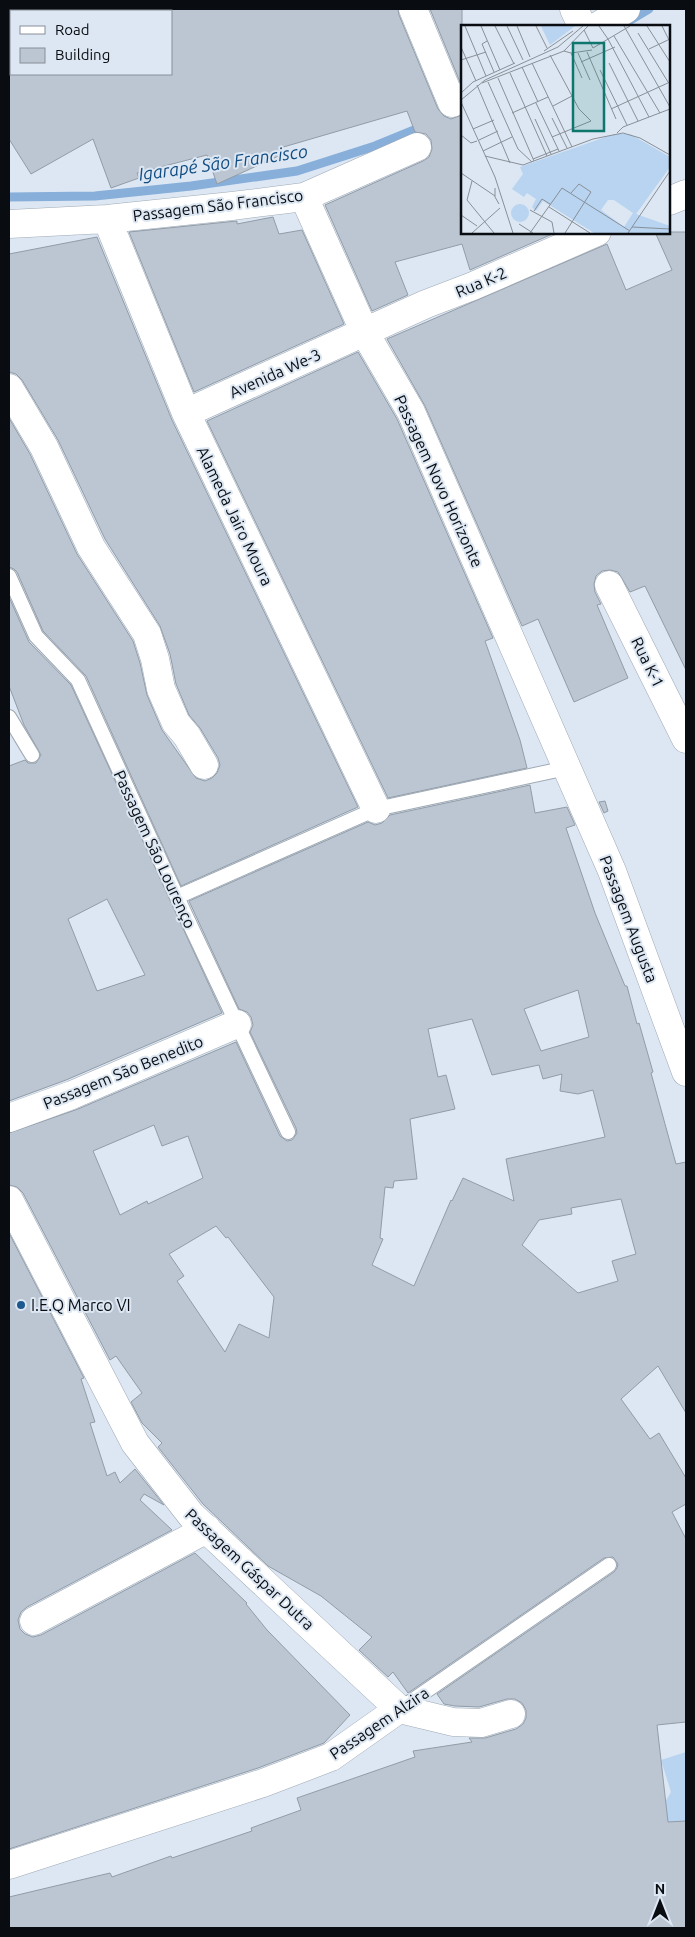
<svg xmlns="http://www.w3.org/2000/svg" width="695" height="1937" font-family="Ubuntu,sans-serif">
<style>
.green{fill:#b8d4f1}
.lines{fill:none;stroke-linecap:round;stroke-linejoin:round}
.stream{stroke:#87afda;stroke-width:9}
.building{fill:#bbc6d2;stroke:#929ca7;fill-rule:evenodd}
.service-casing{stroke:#9faab5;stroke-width:16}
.minor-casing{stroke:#9faab5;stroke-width:29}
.service{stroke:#fff;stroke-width:14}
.minor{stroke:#fff;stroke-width:28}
.poi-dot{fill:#1d588f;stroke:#dce7f3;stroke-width:2}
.labels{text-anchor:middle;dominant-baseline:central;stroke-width:4;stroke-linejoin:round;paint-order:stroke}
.street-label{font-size:16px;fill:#090c10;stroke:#dce7f3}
.poi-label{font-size:16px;fill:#090c10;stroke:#dce7f3;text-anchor:start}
.water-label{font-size:18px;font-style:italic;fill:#114d82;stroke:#dce7f3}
.inset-road{fill:none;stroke:#888f98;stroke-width:1}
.view{fill:#0f766e;fill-opacity:0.15;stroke:#0f766e;stroke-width:2.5}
.inset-edge{fill:none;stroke:#090c10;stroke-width:2.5}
</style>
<rect width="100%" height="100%" fill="#dce7f3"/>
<path class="green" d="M 686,1752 L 686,1821 L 646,1834 L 671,1792 L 661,1760 Z"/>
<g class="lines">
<path class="stream" d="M 629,21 L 649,9
M 9,197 L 95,196 L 191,186 L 297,171 L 375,146 L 424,126"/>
</g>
<path class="building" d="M 171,9 L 398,9 L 399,15 L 438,109 L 444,116 L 451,119 L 462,115 L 462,232 L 557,232 L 470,270 L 462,244 L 395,262 L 408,295 L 372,311 L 325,205 L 423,161 L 429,157 L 432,149 L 431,140 L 426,134 L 415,132 L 407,111 L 280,148 L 283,154 L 217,184 L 207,155 L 137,173 L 139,178 L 111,188 L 93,139 L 31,174 L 9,139 L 9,74 L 171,74 Z
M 430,9 L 462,9 L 462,82 L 460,82 Z
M 273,217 L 279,234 L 302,230 L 344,324 L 194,392 L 129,232 L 237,221 L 237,224 Z
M 655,232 L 686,232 L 686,670 L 645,586 L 630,592 L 618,572 L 610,570 L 602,571 L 596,576 L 594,584 L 595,592 L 601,604 L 597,605 L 628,678 L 574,702 L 538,619 L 522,626 L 425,406 L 387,339 L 607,244 L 626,290 L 672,270 Z
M 97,237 L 172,420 L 358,807 L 181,886 L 86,676 L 43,631 L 17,572 L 14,569 L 9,567 L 9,418 L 30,454 L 77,554 L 133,641 L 140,663 L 147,695 L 162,730 L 196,778 L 205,781 L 212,778 L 217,773 L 220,765 L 218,758 L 200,728 L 189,715 L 176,684 L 170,654 L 160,626 L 105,539 L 58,440 L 22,380 L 16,374 L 9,372 L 9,254 Z
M 358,352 L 397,419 L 493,638 L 485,641 L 520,740 L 527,768 L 388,798 L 207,421 Z
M 9,597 L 29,642 L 71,685 L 222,1013 L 66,1080 L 9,1101 L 9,766 L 25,760 L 28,763 L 36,763 L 41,755 L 24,725 L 9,686 ZM 107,899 L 145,975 L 97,991 L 68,919 Z
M 530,785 L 535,813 L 567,807 L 575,825 L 566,828 L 595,913 L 625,986 L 627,986 L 637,1024 L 639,1023 L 653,1072 L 651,1073 L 676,1164 L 686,1162 L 686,1413 L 658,1366 L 621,1399 L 650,1439 L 659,1433 L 686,1478 L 686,1504 L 672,1512 L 686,1539 L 686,1722 L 657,1725 L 668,1822 L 686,1821 L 686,1928 L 9,1928 L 9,1897 L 110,1873 L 112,1877 L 171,1856 L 172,1858 L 252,1831 L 251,1828 L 301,1810 L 297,1798 L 415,1757 L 413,1751 L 472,1742 L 469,1738 L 485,1738 L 516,1729 L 523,1724 L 526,1718 L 526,1710 L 522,1703 L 515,1699 L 507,1699 L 479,1707 L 455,1706 L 444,1704 L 437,1694 L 614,1572 L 617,1568 L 618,1564 L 613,1557 L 604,1558 L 408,1693 L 393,1672 L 388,1677 L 359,1650 L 372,1637 L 321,1596 L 268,1566 L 203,1504 L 158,1447 L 162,1443 L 142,1423 L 131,1402 L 142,1393 L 116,1356 L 110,1360 L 23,1193 L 17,1187 L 9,1185 L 9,1133 L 78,1109 L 236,1042 L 280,1136 L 287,1141 L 292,1140 L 297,1133 L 296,1128 L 250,1032 L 253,1025 L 251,1017 L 247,1012 L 239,1009 L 189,901 L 368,822 L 375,825 L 382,823 L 390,815 ZM 578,990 L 589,1037 L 541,1051 L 524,1009 ZM 472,1019 L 492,1075 L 539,1065 L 543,1079 L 562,1074 L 560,1091 L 578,1094 L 593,1090 L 605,1137 L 506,1159 L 514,1201 L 463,1178 L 452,1201 L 451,1200 L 414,1286 L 372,1265 L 383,1239 L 380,1238 L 385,1187 L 393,1188 L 394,1181 L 417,1179 L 410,1119 L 455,1109 L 446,1075 L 438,1077 L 428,1029 ZM 154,1125 L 162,1146 L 188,1136 L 203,1178 L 148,1204 L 147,1201 L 120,1215 L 93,1151 ZM 621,1199 L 636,1254 L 612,1261 L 618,1281 L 578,1293 L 522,1245 L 539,1220 L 572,1214 L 571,1208 ZM 216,1226 L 226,1238 L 228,1237 L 274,1297 L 269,1338 L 239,1324 L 225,1352 L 177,1281 L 184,1276 L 169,1254 Z
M 605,801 L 608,811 L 604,813 L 599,802 Z
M 9,1233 L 84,1378 L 81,1379 L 95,1422 L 90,1423 L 107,1476 L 115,1472 L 120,1483 L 135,1469 L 164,1505 L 144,1494 L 140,1500 L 172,1530 L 27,1607 L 21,1612 L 18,1620 L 20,1629 L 25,1634 L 33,1637 L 41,1635 L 195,1553 L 247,1603 L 246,1604 L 267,1630 L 350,1715 L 324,1743 L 258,1768 L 9,1849 Z"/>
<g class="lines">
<g class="service-casing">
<path id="service" d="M 9,576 L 36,636 L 78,680 L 177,897 L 288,1132
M 9,717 L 32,755
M 177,897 L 376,809 L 567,768
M 400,1709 L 609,1565"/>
</g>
<g class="minor-casing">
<path id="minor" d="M 413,9 L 452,103 L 462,97
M 574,9 L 582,26
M 598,26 L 626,9
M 304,197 L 365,333 L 411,412 L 612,871 L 686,1072
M 669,201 L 686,194
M 107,219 L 186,413 L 376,809
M 9,224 L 107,219 L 232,206 L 304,197 L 417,147
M 9,388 L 44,447 L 91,547 L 147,634 L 155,659 L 161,689 L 176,723 L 187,736 L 204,765
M 186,413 L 426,304 L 473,286 L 597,232
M 609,585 L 686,739
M 9,1118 L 72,1095 L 237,1024
M 9,1200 L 135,1443 L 191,1515 L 399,1709 L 453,1722 L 481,1723 L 511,1714
M 34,1621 L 207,1529
M 9,1865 L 263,1783 L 331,1757 L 399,1709"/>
</g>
<use href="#service" class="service"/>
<use href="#minor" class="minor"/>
</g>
<circle class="poi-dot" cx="21" cy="1305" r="5"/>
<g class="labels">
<g class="street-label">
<text transform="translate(218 205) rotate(-7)">Passagem São Francisco</text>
<text transform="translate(481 282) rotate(-23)">Rua K-2</text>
<text transform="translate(275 373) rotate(-24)">Avenida We-3</text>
<text transform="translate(439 481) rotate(65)">Passagem Novo Horizonte</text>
<text transform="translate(235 516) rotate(64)">Alameda Jairo Moura</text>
<text transform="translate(648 662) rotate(64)">Rua K-1</text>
<text transform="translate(155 849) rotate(65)">Passagem São Lourenço</text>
<text transform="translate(629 919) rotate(69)">Passagem Augusta</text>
<text transform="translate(123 1072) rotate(-22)">Passagem São Benedito</text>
<text transform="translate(250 1569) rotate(43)">Passagem Gáspar Dutra</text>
<text transform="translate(379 1723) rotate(-34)">Passagem Alzira</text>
</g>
<g class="poi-label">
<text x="31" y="1305">I.E.Q Marco VI</text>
</g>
<g class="water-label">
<text transform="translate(223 162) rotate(-8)">Igarapé São Francisco</text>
</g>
</g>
<g transform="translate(461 25)">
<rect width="209" height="209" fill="#dce7f3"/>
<path d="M 80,1 L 114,1 L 89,20 ZM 153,109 L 169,109 L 209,132 L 209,142 L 175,189 L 209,201 L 209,208 L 133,208 L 82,176 L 75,186 L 71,182 L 75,174 L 66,168 L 63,172 L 51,164 L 62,149 L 59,142 ZM 147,175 L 153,175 L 172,188 L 163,202 L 140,185 ZM50 188a9 9 0 1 1 18 0a9 9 0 1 1-18 0Z" fill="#b8d4f1" fill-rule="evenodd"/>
<path class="inset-road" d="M 4,1 L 25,51M 20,1 L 39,45M 34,1 L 53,39M 46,1 L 62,35M 56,1 L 69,32M 75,1 L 86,23M 138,1 L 147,14M 163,1 L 209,82M 186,1 L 209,37M 201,1 L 208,15M 123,5 L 132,23 L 169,1M 177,8 L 207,57M 153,11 L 199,88M 147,14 L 188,92M 26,16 L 21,19 L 33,47M 0,22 L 15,56M 188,24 L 209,14M 83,26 L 112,6M 103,26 L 110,28 L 131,25M 126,27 L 155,94M 110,28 L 121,53M 117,28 L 129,55M 89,30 L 118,84 L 130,96M 0,35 L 25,27M 120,37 L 154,22M 71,38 L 111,122M 148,38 L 177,96M 61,42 L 77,77M 139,45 L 166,100M 49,48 L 86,131M 37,53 L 73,136M 27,57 L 57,124 L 71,137M 21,58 L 103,26 L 127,1M 16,60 L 49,138M 0,68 L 12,57 L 54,38M 0,75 L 24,55 L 97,22 L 122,1M 0,77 L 34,152 L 52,208M 75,78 L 98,126M 92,81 L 111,71M 150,84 L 209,57M 51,88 L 87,72M 91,93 L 106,123M 74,94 L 90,129M 12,104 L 33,95M 156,108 L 162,102 L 209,84M 0,110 L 10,118 L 16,116M 91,112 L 130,96M 18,115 L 37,106M 22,126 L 51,112M 24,131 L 62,140 L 132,114 L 162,108 L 179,113 L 209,130M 72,134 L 97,124M 0,148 L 34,171M 11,156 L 6,175 L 33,208M 34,163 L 34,172 L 38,179M 88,182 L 129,208M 69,185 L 91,197 L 93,208M 73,186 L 81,174 L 89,179M 0,190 L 16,201M 58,199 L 72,208M 171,202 L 209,204M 11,208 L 39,183M 69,208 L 101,163 L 169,206M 104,208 L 130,167 L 118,159 L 110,168M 167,208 L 209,146"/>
<path class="view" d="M 112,18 L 143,18 L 143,106 L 112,106 Z"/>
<rect width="209" height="209" class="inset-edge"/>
</g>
<rect width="695" height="1937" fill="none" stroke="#090c10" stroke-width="20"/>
<rect x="10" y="10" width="162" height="65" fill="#dce7f3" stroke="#888f98"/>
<rect x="20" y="26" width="25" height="8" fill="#ffffff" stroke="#888f98"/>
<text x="55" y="35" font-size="15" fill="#090c10">Road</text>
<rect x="20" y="48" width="25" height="15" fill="#bbc6d2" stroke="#888f98"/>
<text x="55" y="60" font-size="15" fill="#090c10">Building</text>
<g transform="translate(660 1902)" stroke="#dce7f3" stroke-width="4" paint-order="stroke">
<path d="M0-4L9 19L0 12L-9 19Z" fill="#090c10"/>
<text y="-8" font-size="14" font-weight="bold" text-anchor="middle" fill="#090c10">N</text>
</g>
</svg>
